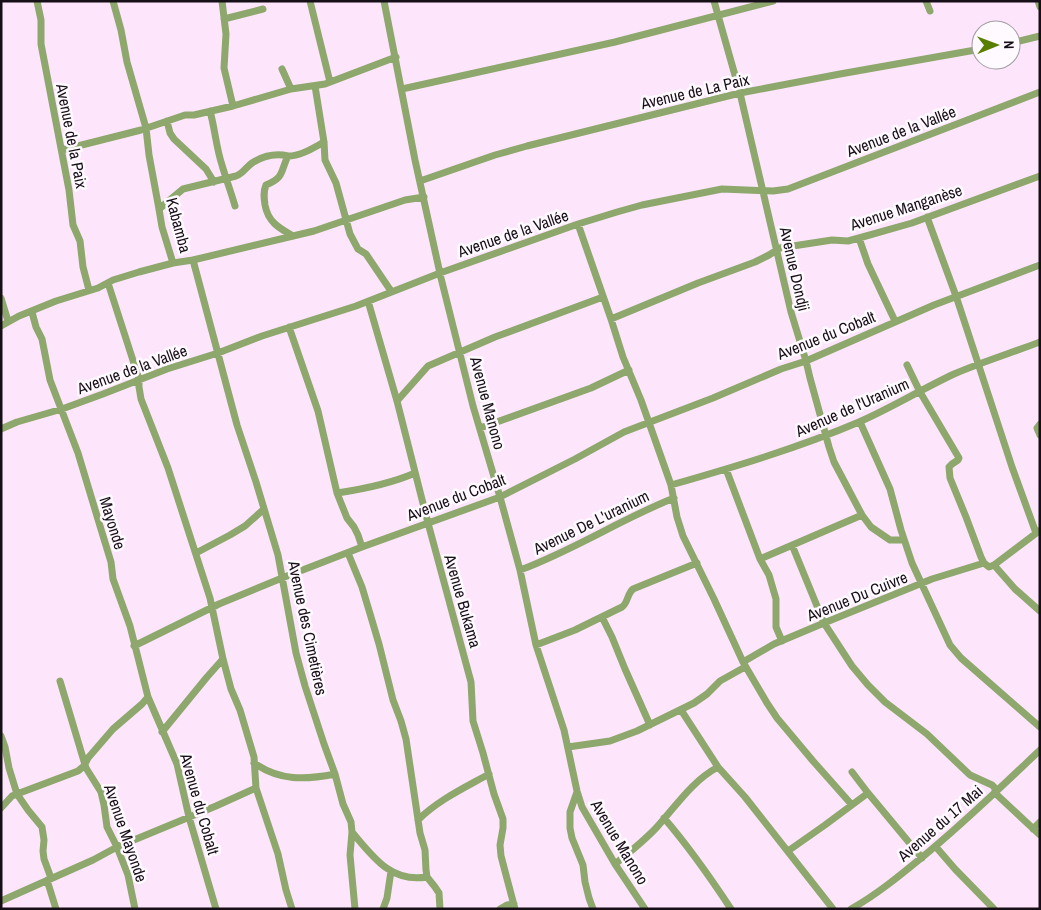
<svg xmlns="http://www.w3.org/2000/svg" width="1041" height="910" font-family="'Archivo Narrow',sans-serif">
<style>
.lines{fill:none;stroke-linecap:round;stroke-linejoin:round}
.minor{stroke:#8ea76d;stroke-width:7}
.labels{text-anchor:middle;dominant-baseline:central;stroke-width:5;stroke-linejoin:round;paint-order:stroke}
.street-label{font-size:16px;fill:#170f17;stroke:#fffaff}
</style>
<rect width="100%" height="100%" fill="#fde6fc"/>
<g class="lines">
<path class="minor" d="M 37,1 L 41,20 L 41,44 L 69,190 L 73,225 L 80,241 L 83,267 L 89,290
M 113,1 L 121,30 L 127,62 L 146,128 L 149,155 L 159,209 L 162,227 L 173,263
M 222,1 L 226,34 L 224,68 L 233,106
M 310,1 L 330,82
M 384,1 L 415,160 L 441,278 L 473,406 L 500,497 L 520,570 L 536,645 L 564,730 L 577,791 L 582,807 L 615,864 L 645,909
M 714,1 L 740,93 L 791,312 L 806,361 L 810,378 L 829,447 L 834,462 L 862,515 L 871,527 L 890,540 L 904,540
M 926,1 L 930,11
M 1038,1 L 1040,7
M 224,19 L 263,9
M 1011,43 L 1040,36
M 282,69 L 291,89
M 315,86 L 324,142 L 325,160 L 336,183 L 350,234 L 358,249 L 366,254 L 391,291
M 402,89 L 615,42 L 773,1
M 210,111 C 215,129 216,147 222,165 C 226,179 231,192 235,206
M 167,121 L 170,133 L 174,139 L 206,169 L 214,182
M 62,150 L 141,130 L 185,115 L 194,115 L 233,106 L 291,89 L 325,84 L 396,57
M 420,181 L 495,155 L 527,146 L 740,93 L 840,74 L 981,49
M 159,209 L 183,189 L 236,176 C 243,174 246,167 252,163 C 263,156 275,153 288,156
M 927,217 L 956,296 L 1012,467 L 1036,533
M 578,224 L 611,319 L 623,357 L 641,400 L 671,485 L 677,517 L 683,536 L 714,599 L 743,662 L 767,703 L 777,718 L 813,761 L 852,805
M 293,236 C 279,228 268,222 265,205 C 264,198 263,192 266,185 C 285,177 280,172 288,156 C 301,156 313,148 324,142
M 859,238 L 868,264 L 895,321
M 193,260 L 237,425 L 256,482 L 278,555 L 296,653 L 305,686 L 324,744 L 335,774 L 343,804 L 351,822 L 352,832 L 350,855 L 355,909
M 108,283 L 139,379 L 139,387 L 141,399 L 168,468 L 210,598 L 223,659 L 231,689 L 240,710 L 254,757 L 256,788 L 278,854 L 286,890 L 292,909
M 1,298 L 8,321
M 368,301 L 397,401 L 428,523 L 471,682 L 473,721 L 483,753 L 494,794 L 503,819 L 503,828 L 500,845 L 501,856 L 515,909
M 32,312 L 36,327 L 42,339 L 50,380 L 78,453 L 100,526 L 111,562 L 113,579 L 130,626 L 148,697 L 177,764 L 189,817 L 216,909
M 611,319 L 698,283 L 755,262 L 769,255 L 780,248 L 832,240 L 848,241 L 859,238 L 912,223 L 1040,176
M 1,326 L 19,316 L 56,301 L 98,288 L 113,280 L 139,272 L 173,263 L 193,260 L 293,236 L 314,231 L 405,200 L 424,197
M 289,327 L 318,411 L 337,493 L 347,518 L 354,527 L 358,535 L 362,547
M 907,365 L 920,392 L 959,458 L 958,460 L 952,464 L 949,467 L 950,478 L 966,517 L 981,557 L 984,563 L 989,567 L 994,565
M 397,401 L 428,366 L 495,337 L 603,297
M 860,422 L 890,489 L 901,530 L 912,563 L 950,645 L 961,658 L 1040,727
M 1040,424 L 1037,428 L 1040,435
M 480,428 L 591,388 L 629,370
M 1,429 L 17,422 L 62,409 L 103,394 L 167,369 L 218,353 L 262,336 L 356,306 L 440,273 L 578,224 L 617,212 L 642,205 L 722,189 L 773,191 L 788,189 L 1040,92
M 726,469 L 760,559 L 769,575 L 776,599 L 776,627 L 782,641
M 671,485 C 734,467 798,448 859,422 C 891,408 922,389 954,374 C 982,362 1011,353 1040,342
M 337,493 C 364,489 390,484 415,473
M 792,545 L 824,623 L 852,666 L 868,685 L 885,702 L 927,734 L 970,775 L 992,785 L 995,788 L 995,793 L 1040,835
M 196,553 L 230,535 L 245,526 L 264,509
M 348,553 L 362,587 L 371,617 L 379,644 L 393,700 L 401,721 L 406,739 L 420,833 L 425,850 L 426,870 L 427,877 L 435,887 L 439,893 L 440,909
M 760,559 L 862,515
M 994,565 L 1015,589 L 1040,611
M 994,565 L 1039,531
M 520,570 C 574,550 621,519 674,498
M 602,617 L 612,637 L 625,669 L 650,725
M 536,645 L 575,630 L 622,607 C 628,603 627,594 633,589 L 697,563
M 134,646 L 219,604 L 282,578 L 362,547 L 500,497 L 575,459 L 624,432 L 637,427 L 713,398 L 781,369 L 806,361 L 934,305 L 1040,265
M 743,662 L 774,644 L 824,623 L 932,579 L 984,563
M 60,681 L 86,768 L 101,792 L 104,805 L 107,827 L 117,847 L 128,875 L 135,909
M 681,710 L 718,767 L 745,797 L 833,909
M 162,732 L 207,677 L 223,659
M 1,736 L 5,747 L 9,768 L 17,794 L 28,810 L 42,827 L 44,840 L 43,851 L 44,859 L 51,878
M 568,747 L 610,741 L 637,731 L 694,703 L 707,694 L 720,681 L 745,667
M 254,763 C 280,781 305,780 335,774
M 852,772 L 868,793 L 922,858
M 577,792 L 570,812 L 570,828 L 572,838 L 583,865 L 585,882 L 589,898 L 593,909
M 1,808 L 12,796 L 17,794 L 78,771 L 84,766 L 88,758 L 113,729 L 142,704 L 148,697
M 664,818 C 689,847 710,877 731,909
M 418,820 C 438,800 464,788 489,774
M 1033,829 L 1040,822
M 352,832 C 373,857 391,883 427,877
M 936,847 L 955,869 L 994,909
M 788,851 L 825,825 L 868,793
M 615,864 C 630,852 644,841 657,827 C 676,806 692,781 718,767
M 47,880 L 56,909
M 1,901 L 93,860 L 117,847 L 216,806 L 256,788
M 383,909 L 387,898 L 391,871
M 500,909 L 507,905 L 514,904
M 851,909 C 876,895 898,877 920,859 C 962,825 1001,787 1040,750"/>
</g>
<g class="labels">
<g class="street-label">
<text transform="translate(695 91) rotate(-13)">Avenue de La Paix</text>
<text transform="translate(901 131) rotate(-21)">Avenue de la Vallée</text>
<text transform="translate(72 136) rotate(79)">Avenue de la Paix</text>
<text transform="translate(906 207) rotate(-18)">Avenue Manganèse</text>
<text transform="translate(179 225) rotate(75)">Kabamba</text>
<text transform="translate(513 233) rotate(-19)">Avenue de la Vallée</text>
<text transform="translate(795 269) rotate(77)">Avenue Dondji</text>
<text transform="translate(826 335) rotate(-22)">Avenue du Cobalt</text>
<text transform="translate(132 369) rotate(-20)">Avenue de la Vallée</text>
<text transform="translate(488 403) rotate(75)">Avenue Manono</text>
<text transform="translate(852 407) rotate(-24)">Avenue de l'Uranium</text>
<text transform="translate(456 497) rotate(-21)">Avenue du Cobalt</text>
<text transform="translate(591 522) rotate(-26)">Avenue De L'uranium</text>
<text transform="translate(113 523) rotate(73)">Mayonde</text>
<text transform="translate(857 596) rotate(-22)">Avenue Du Cuivre</text>
<text transform="translate(463 601) rotate(74)">Avenue Bukama</text>
<text transform="translate(308 628) rotate(78)">Avenue des Cimetières</text>
<text transform="translate(200 804) rotate(74)">Avenue du Cobalt</text>
<text transform="translate(940 823) rotate(-41)">Avenue du 17 Mai</text>
<text transform="translate(126 833) rotate(71)">Avenue Mayonde</text>
<text transform="translate(620 842) rotate(59)">Avenue Manono</text>
</g>
</g>
<rect width="1041" height="910" fill="none" stroke="#170f17" stroke-width="5"/>
<g transform="translate(996 45) rotate(89)"><circle r="24" fill="#fffaff" stroke="#a29ca2"/>
<path d="M0-4L9 19L0 12L-9 19Z" fill="#587f00"/>
<text y="-8" font-size="14" font-weight="bold" text-anchor="middle" fill="#170f17">N</text>
</g>
</svg>
